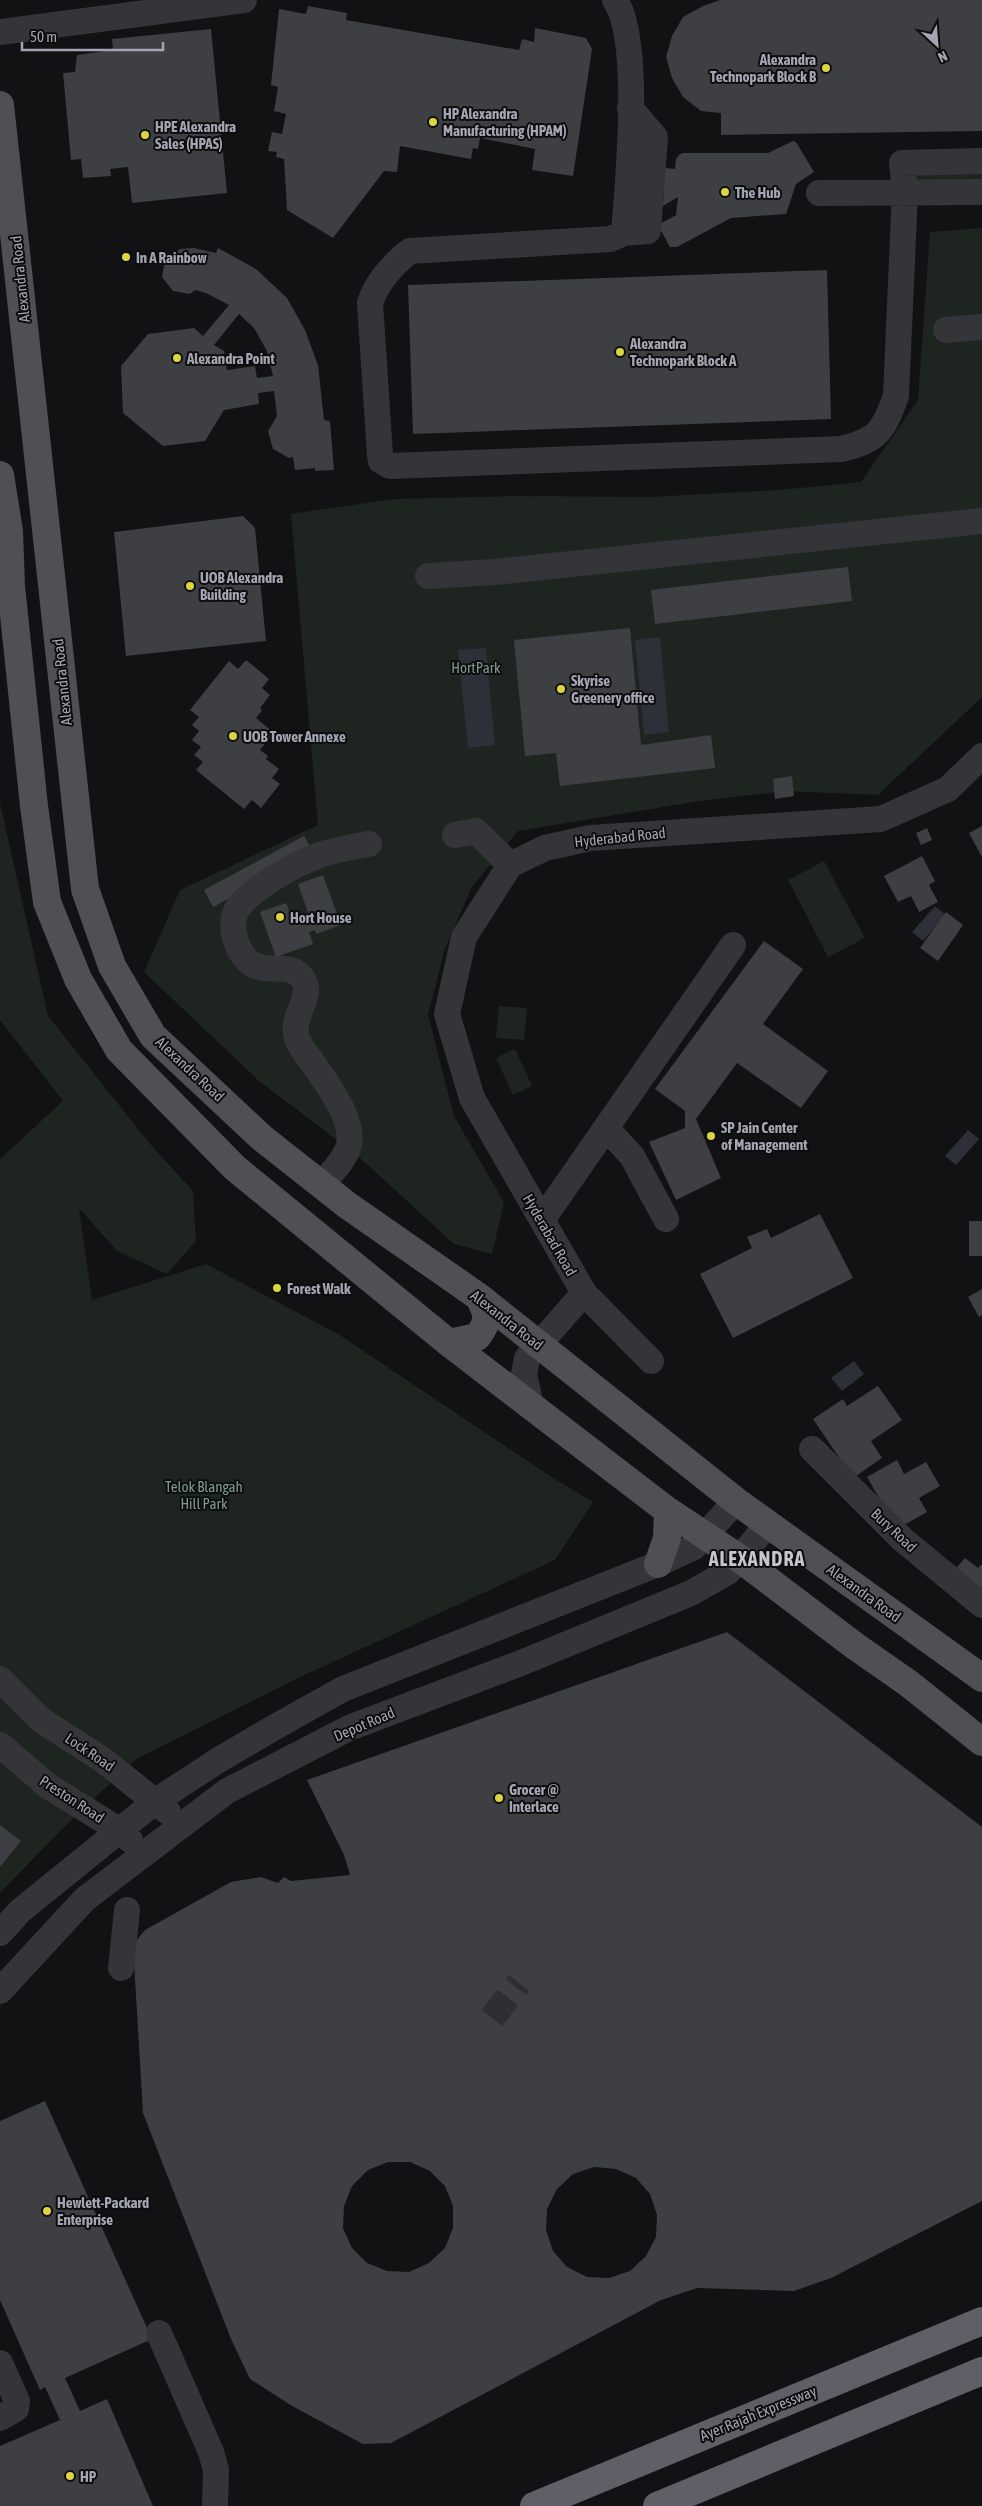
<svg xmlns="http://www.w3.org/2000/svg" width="982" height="2506" font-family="'Asap Condensed',sans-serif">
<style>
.green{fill:#1e2521}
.water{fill:#2d3039}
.building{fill:#3e3f43;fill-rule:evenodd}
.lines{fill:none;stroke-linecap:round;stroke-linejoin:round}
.minor-tunnel{stroke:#2f2f33;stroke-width:26;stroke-dasharray:26 13;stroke-linecap:butt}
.minor{stroke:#353539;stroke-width:26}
.major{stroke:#504f56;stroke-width:28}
.highway{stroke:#605f68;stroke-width:28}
.poi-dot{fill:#ddd53f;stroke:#0d0c0e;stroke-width:2}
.labels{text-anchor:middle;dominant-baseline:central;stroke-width:4;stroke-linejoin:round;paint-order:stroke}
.poi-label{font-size:15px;font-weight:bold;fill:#a4a5b2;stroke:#0d0c0e;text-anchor:start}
.street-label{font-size:15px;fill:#a4a5b2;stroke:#0d0c0e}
.park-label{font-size:15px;fill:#7d9b88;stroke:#0d0c0e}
.district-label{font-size:20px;font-weight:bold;letter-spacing:1px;fill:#c5c5ce;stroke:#0d0c0e}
</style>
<rect width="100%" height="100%" fill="#121113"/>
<path class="green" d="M 982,168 L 982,185 L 915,186 L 915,169 Z
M 982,228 L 982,697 L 878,795 L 786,791 L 700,801 L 518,831 L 472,887 L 445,948 L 428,1015 L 454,1116 L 504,1202 L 492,1254 L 454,1244 L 359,1157 L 258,1080 L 144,972 L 180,890 L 318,825 L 291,514 L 393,499 L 522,496 L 650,497 L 779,490 L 861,482 L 918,400 L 930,232 Z
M 0,803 L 48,1016 L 150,1144 L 193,1191 L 196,1241 L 167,1274 L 117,1251 L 79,1208 L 92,1300 L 206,1264 L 338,1334 L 553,1478 L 593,1502 L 555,1560 L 298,1678 L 136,1759 L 62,1829 L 0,1893 L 0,1159 L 63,1101 L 0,1020 Z
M 824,861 L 865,938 L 828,957 L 788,880 Z
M 499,1006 L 527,1008 L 524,1040 L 496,1038 Z
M 515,1049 L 532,1086 L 513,1095 L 496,1058 Z"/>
<path class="water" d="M 660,637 L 669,732 L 644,735 L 635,640 Z
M 486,648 L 495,745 L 468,748 L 458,650 Z
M 935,906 L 946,915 L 923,941 L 912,932 Z
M 968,1130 L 979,1139 L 956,1165 L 945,1156 Z
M 854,1361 L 864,1374 L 842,1391 L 831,1378 Z"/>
<path class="building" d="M 720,0 L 982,0 L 982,131 L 721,135 L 721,113 L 701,111 L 683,97 L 672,78 L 666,57 L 672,36 L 683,17 L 703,6 Z
M 308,6 L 347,13 L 346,20 L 519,50 L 522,39 L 534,42 L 535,28 L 586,38 L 592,49 L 573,176 L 532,170 L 535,149 L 480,138 L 478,149 L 473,148 L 471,159 L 400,146 L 397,172 L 384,171 L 333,238 L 287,210 L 284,159 L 276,157 L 277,152 L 268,151 L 272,132 L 282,134 L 286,114 L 274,111 L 278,87 L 271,85 L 279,9 L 306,14 Z
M 211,29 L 227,193 L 132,203 L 128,167 L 110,169 L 111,176 L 83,178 L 81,159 L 71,160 L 63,73 L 75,72 L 77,55 L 113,50 L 112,39 Z
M 793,141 L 796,142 L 814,172 L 796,184 L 786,214 L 731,218 L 677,247 L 670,247 L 659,227 L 660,224 L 676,215 L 678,197 L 663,206 L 665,168 L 675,169 L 676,159 L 679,155 L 683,153 L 768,153 Z
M 194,248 L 216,253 L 218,248 L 256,269 L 287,298 L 305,330 L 318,365 L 324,420 L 330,421 L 334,470 L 315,471 L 315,468 L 295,470 L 293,457 L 289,458 L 273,449 L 268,431 L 277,416 L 274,391 L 258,393 L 259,404 L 224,410 L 205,441 L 163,446 L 123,413 L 121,366 L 148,334 L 194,328 L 203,336 L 229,305 L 206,293 L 195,290 L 190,294 L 173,291 L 162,277 L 165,260 L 180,249 ZM 239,314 L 254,328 L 267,351 L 273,376 L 257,378 L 255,366 L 227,370 L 224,351 L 214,345 Z
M 827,270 L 831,419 L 413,434 L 408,285 Z
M 243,516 L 255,528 L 266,641 L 126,656 L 114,532 Z
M 848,567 L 852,601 L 655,624 L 651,590 Z
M 630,628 L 641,745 L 711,735 L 715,768 L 560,786 L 556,753 L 525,756 L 514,640 Z
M 246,660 L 269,679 L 262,688 L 270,695 L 260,708 L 262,710 L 256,718 L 274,733 L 260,750 L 268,756 L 266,759 L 279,769 L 272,778 L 280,784 L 261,808 L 252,800 L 244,809 L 196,770 L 203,762 L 194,755 L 201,747 L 192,740 L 199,731 L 192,725 L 199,717 L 190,710 L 229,661 L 238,669 Z
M 792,776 L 794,796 L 775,799 L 773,779 Z
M 982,826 L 982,857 L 969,833 Z
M 927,828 L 932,840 L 921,845 L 916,833 Z
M 304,836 L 314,853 L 213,907 L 204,890 Z
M 922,856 L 935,881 L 929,885 L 938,902 L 919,912 L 911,896 L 898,902 L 884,876 Z
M 323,875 L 341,925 L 316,934 L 315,930 L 309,932 L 313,944 L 276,957 L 260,912 L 286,903 L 291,915 L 297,913 L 299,919 L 309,915 L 298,884 Z
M 946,912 L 963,925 L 938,961 L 920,948 Z
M 764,941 L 803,969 L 763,1024 L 828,1071 L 801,1108 L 737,1063 L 696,1119 L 721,1178 L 676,1200 L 649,1142 L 685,1128 L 685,1111 L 655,1089 Z
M 820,1214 L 853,1278 L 733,1338 L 700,1274 L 752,1248 L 747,1237 L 767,1229 L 771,1238 Z
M 969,1221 L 982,1221 L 982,1256 L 969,1256 Z
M 982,1289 L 982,1315 L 979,1317 L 968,1297 Z
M 878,1386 L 902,1420 L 871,1441 L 882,1458 L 853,1478 L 813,1419 L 843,1399 L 847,1406 Z
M 897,1460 L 904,1474 L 926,1462 L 940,1486 L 919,1498 L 927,1512 L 897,1529 L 867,1477 Z
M 965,1558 L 978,1568 L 982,1564 L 982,1599 L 951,1574 Z
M 727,1632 L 982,1827 L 982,2201 L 831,2278 L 794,2291 L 697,2288 L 661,2300 L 391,2443 L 363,2444 L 292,2406 L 250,2379 L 231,2339 L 143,2113 L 133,1945 L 145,1930 L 231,1882 L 261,1877 L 278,1883 L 284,1877 L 291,1881 L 350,1875 L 344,1855 L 307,1780 ZM 388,2162 L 410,2162 L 430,2171 L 445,2186 L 453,2206 L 453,2228 L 445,2248 L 429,2263 L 409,2272 L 387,2271 L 367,2263 L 352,2248 L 343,2228 L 344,2206 L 352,2186 L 368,2170 ZM 594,2167 L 616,2169 L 636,2178 L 650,2194 L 657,2215 L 656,2237 L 646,2256 L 630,2271 L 609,2278 L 587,2277 L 567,2267 L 553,2251 L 546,2230 L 547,2209 L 557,2189 L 573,2174 Z
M 0,1825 L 21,1841 L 0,1867 Z
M 45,2101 L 152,2339 L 65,2378 L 80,2411 L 107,2399 L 153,2506 L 0,2506 L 0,2446 L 60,2420 L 45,2387 L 40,2390 L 0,2300 L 0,2121 Z"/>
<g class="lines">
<path class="minor-tunnel" d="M 492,2018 L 519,1983"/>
<path class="minor" d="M 615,0 C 642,39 628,183 624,233
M 0,32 L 244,0
M 630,108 L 655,137 L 648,231 L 624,233 L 610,239 L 410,251 C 394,263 376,283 370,303 L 380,455 L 381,461 L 390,466 L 841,449 C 878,440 883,432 896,396 L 905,192 L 902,163 L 982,161
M 819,193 L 982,192
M 946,330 L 982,327
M 428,576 L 495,572 L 982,521
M 455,835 L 476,831 L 510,865
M 606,1128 L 632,1156 L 666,1219
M 321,1185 C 331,1173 343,1162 348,1148 C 357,1124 328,1085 315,1066 C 310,1058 300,1048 297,1038 C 290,1016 313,998 304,981 C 292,959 265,976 249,962 C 235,949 226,920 241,904 C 257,886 295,864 317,856 C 333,850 352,847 369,844
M 542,1220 L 733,945
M 651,1361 L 584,1293 L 472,1098 L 447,1014 L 464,937 L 510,865 L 545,848 L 590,838 L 881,819 L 948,789 L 982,756
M 531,1406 L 524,1374 L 527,1358 L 584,1293
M 812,1449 L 902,1539 L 982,1605
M 0,1679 L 41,1720 L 103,1760 L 168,1812
M 0,1745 L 48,1786 L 119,1830 L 130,1840
M 0,1933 L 20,1911 L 156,1801 L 217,1761 L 275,1727 L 343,1689 L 658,1564 L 694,1547 L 736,1501
M 121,1968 L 127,1910
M 0,1991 L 85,1899 L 227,1791 L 349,1728 L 521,1663 L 691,1593 L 728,1572 L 768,1524
M 159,2333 L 211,2452 L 216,2470 L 215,2506
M 0,2363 L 17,2401 L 16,2409 L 0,2418"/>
<path class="major" d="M 0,105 L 85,889 L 112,966 L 153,1036 L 262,1138 L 347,1205 L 479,1297 L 736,1501 L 982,1678
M 0,475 L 9,531 L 11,586 L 34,806 L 47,902 L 78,979 L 119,1050 L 235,1168 L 449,1343 L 668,1511 L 739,1558 L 855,1646 L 908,1683 L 982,1742
M 449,1343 L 477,1337 C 490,1320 488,1315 479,1297
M 658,1564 L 667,1538 L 668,1511"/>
<path class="highway" d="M 534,2506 L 982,2321
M 657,2506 L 982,2371"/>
</g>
<g class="poi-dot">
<circle cx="826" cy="68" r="5"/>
<circle cx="433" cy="122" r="5"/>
<circle cx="145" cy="135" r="5"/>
<circle cx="725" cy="192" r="5"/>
<circle cx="126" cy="257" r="5"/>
<circle cx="620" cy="352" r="5"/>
<circle cx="177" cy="358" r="5"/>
<circle cx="190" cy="586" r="5"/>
<circle cx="561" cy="689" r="5"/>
<circle cx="233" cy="736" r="5"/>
<circle cx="280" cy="917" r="5"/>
<circle cx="711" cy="1136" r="5"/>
<circle cx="277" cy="1288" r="5"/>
<circle cx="499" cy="1798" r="5"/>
<circle cx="47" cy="2211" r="5"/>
<circle cx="70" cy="2476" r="5"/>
</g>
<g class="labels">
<g class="poi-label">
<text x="816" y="59" text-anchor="end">Alexandra<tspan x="816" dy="17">Technopark Block B</tspan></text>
<text x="443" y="113">HP Alexandra<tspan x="443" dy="17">Manufacturing (HPAM)</tspan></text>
<text x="155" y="126">HPE Alexandra<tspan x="155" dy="17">Sales (HPAS)</tspan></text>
<text x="735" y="192">The Hub</text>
<text x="136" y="257">In A Rainbow</text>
<text x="630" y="343">Alexandra<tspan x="630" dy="17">Technopark Block A</tspan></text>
<text x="187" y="358">Alexandra Point</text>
<text x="200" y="577">UOB Alexandra<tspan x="200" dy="17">Building</tspan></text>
<text x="571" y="680">Skyrise<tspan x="571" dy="17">Greenery office</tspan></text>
<text x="243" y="736">UOB Tower Annexe</text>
<text x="290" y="917">Hort House</text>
<text x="721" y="1127">SP Jain Center<tspan x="721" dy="17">of Management</tspan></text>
<text x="287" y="1288">Forest Walk</text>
<text x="509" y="1789">Grocer @<tspan x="509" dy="17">Interlace</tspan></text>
<text x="57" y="2202">Hewlett-Packard<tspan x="57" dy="17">Enterprise</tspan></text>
<text x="80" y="2476">HP</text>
</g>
<g class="street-label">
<text transform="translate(20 279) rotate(-96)">Alexandra Road</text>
<text transform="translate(62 682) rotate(-96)">Alexandra Road</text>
<text transform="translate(620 837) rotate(-6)">Hyderabad Road</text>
<text transform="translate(190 1069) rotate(43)">Alexandra Road</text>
<text transform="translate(550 1235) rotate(60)">Hyderabad Road</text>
<text transform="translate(507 1320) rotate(38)">Alexandra Road</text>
<text transform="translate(894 1530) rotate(43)">Bury Road</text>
<text transform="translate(864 1593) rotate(36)">Alexandra Road</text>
<text transform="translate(364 1724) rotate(-23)">Depot Road</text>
<text transform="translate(90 1752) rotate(34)">Lock Road</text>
<text transform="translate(72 1799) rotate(33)">Preston Road</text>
<text transform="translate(758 2413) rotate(-22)">Ayer Rajah Expressway</text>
</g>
<g class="park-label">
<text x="476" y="667">HortPark</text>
<text x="204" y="1486">Telok Blangah<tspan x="204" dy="17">Hill Park</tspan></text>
</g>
<g class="district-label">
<text x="757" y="1558">ALEXANDRA</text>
</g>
</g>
<g transform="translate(937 45) rotate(154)" stroke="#0d0c0e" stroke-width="4" paint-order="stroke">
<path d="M0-4L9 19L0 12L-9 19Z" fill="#a4a5b2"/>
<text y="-8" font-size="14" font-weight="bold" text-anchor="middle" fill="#a4a5b2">N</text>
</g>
<path d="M22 42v8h141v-8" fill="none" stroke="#a4a5b2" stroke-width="2.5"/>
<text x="30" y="42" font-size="15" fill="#a4a5b2" stroke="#0d0c0e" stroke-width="4" paint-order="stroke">50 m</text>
</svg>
